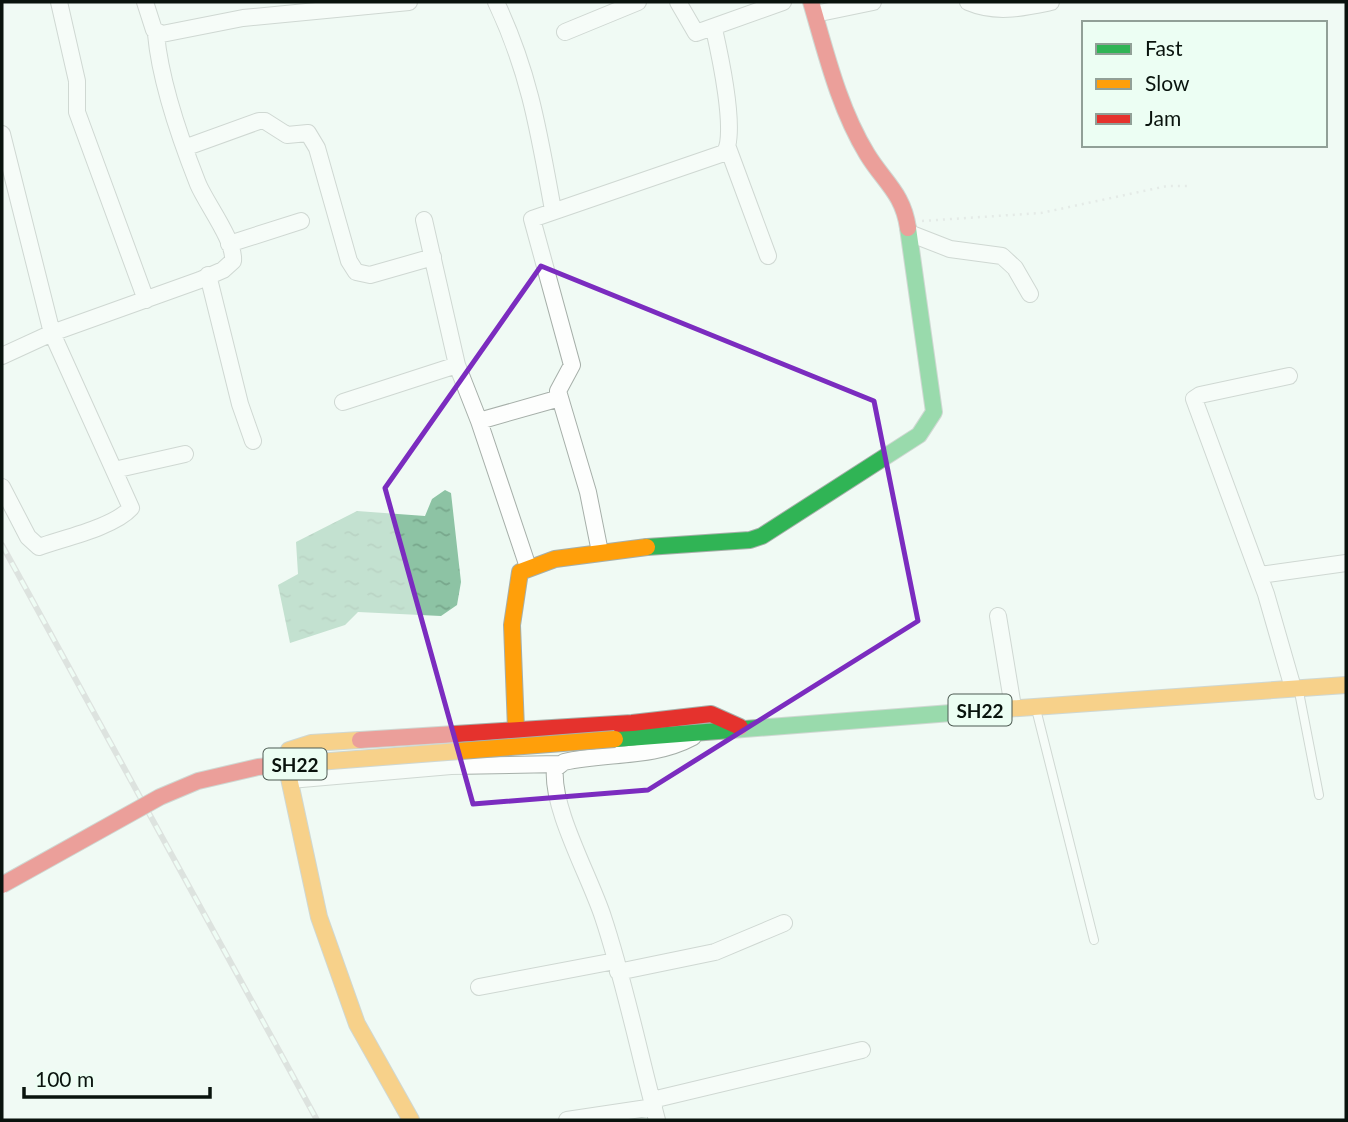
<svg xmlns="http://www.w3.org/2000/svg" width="1348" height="1122" font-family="Lato,sans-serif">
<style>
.water{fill:url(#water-ripples)}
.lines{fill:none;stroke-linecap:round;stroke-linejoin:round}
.lane-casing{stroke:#a6afa9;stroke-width:10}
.street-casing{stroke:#a6afa9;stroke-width:18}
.fast-casing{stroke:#a6afa9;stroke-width:18}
.slow-casing{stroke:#a6afa9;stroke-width:18}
.jam-casing{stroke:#a6afa9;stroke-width:18}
.path{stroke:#d6d9d7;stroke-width:2.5;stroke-dasharray:2 5;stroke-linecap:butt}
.lane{stroke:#fdfefd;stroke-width:8}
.street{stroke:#fdfefd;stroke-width:16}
.fast{stroke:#30b455;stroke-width:16}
.slow{stroke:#ff9f0a;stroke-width:16}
.jam{stroke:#e5322d;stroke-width:16}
.rail-casing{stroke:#c6c8c6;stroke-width:6}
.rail{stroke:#ecfef3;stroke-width:3.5;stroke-dasharray:10;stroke-linecap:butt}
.slow-bridge-casing{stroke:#a6afa9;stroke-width:18;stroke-linecap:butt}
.jam-bridge-casing{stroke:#a6afa9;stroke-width:18;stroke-linecap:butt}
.slow-bridge{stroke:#ff9f0a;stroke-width:16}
.jam-bridge{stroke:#e5322d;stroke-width:16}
.marked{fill:none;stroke:#7b2cbf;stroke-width:5;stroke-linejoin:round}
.labels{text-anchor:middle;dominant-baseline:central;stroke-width:6;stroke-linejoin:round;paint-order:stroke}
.shield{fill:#ecfef3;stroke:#4d5a52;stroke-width:2}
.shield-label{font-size:19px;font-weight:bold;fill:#09130d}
</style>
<defs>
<pattern id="water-ripples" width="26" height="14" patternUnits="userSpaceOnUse" patternTransform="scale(1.75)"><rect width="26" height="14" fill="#8dc3a4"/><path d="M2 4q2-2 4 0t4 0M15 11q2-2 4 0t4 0" fill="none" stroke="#78a78c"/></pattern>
</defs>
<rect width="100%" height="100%" fill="#f0faf4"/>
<path class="water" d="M 445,490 L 451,493 L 461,582 L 457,605 L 441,616 L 358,612 L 345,625 L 290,643 L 278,585 L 298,574 L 296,542 L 357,511 L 425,516 L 432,499 Z"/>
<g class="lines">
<g class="lane-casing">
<path id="lane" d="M 1299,692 L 1319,795
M 1036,709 L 1094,940"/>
</g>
<g class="street-casing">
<path id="street" d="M 59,2 L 77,81 L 77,112 L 146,300
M 145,2 L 154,30 L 162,34 L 243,18 L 409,2
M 496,2 C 530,74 539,133 553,210
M 678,2 L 696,33 L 783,2
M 968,2 C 996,14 1022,8 1051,2
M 815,14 L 873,2
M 565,32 L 638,2
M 2,134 L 52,333 L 131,508 C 114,527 64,538 39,547 L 28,537 L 2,487
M 187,147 L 259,121 L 265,121 L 287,135 L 308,133 L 317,148 L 349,261 L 356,272 L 370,275 L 433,257
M 728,148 L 768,256
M 424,220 L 457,365 L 479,421 L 528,567
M 909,233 L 950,249 L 1002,256 L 1015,268 L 1030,294
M 229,244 L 301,221
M 208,275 L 240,404 L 253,441
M 2,356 L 52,333 L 200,280 L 223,270 L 233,261 C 235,241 207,205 198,184 C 181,141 160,79 156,34
M 1289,376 L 1200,395 L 1194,399 L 1266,594 L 1293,688
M 343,402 L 457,365
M 479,421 L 560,398
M 114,470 L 185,454
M 600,552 L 588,492 L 558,391 L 572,365 L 532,219 L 724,153 C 738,137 719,51 714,29
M 1260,575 L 1346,563
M 998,616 L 1013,707
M 290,780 L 451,766 L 559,764
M 618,972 L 715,952 L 784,923
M 479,987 L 615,961
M 652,1100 L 862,1050
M 567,1120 L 654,1107
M 657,1120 C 639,1053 625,983 603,917 C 590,877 551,808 555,769 L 564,762 C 608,752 652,759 693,737"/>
</g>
<g class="fast-casing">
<path id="fast" d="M 647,547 L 750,540 L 762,536 L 919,435 L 934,412 L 908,228
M 615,739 L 990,710"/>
</g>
<g class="slow-casing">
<path id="slow" d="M 990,710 L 1346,685
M 516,729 L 512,625 L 520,572 L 555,559 L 647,547
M 360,740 L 311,743 L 289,750 L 289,778 L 319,917 L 357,1024 L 411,1120"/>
</g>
<g class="jam-casing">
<path id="jam" d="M 811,2 C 826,53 839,108 867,154 C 884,182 903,193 908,228
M 360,740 L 632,723 L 711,714 L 740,727"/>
</g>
<path class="path" d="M 922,221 L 1041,213 L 1167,186 L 1191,186"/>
<use href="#lane" class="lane"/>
<use href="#street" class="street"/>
<use href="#fast" class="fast"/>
<use href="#slow" class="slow"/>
<use href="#jam" class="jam"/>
<g class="rail-casing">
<path id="rail" d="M 2,545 L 317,1120"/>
</g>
<use href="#rail" class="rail"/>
<g class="slow-bridge-casing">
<path id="slow-bridge" d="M 305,763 L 615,739"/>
</g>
<g class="jam-bridge-casing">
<path id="jam-bridge" d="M 2,885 L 160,797 L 198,781 L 258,767 L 305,763"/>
</g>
<use href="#slow-bridge" class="slow-bridge"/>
<use href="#jam-bridge" class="jam-bridge"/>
</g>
<path d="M0 0H1348V1122H0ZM 541,266 L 874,401 L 918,621 L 648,790 L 473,804 L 385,488 Z" fill="#f0faf4" fill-opacity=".55" fill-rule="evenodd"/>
<path class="marked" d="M 541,266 L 874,401 L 918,621 L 648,790 L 473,804 L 385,488 Z"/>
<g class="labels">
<g class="shield">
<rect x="948.5" y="694.5" width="63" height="31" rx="5"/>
<rect x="263.5" y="748.5" width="63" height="31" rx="5"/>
</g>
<g class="shield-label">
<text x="980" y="710">SH22</text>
<text x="295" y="764">SH22</text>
</g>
</g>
<rect width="1348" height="1122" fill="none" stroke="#09130d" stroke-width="7"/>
<rect x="1082" y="21" width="245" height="126" fill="#ecfef3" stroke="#91a097" stroke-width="2"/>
<rect x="1096" y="44" width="35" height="10" fill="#30b455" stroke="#91a097" stroke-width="2"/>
<text x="1145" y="56" font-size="21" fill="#09130d">Fast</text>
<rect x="1096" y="79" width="35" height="10" fill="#ff9f0a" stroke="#91a097" stroke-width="2"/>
<text x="1145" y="91" font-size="21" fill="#09130d">Slow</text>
<rect x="1096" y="114" width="35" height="10" fill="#e5322d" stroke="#91a097" stroke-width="2"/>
<text x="1145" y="126" font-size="21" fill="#09130d">Jam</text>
<path d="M24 1087v10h186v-10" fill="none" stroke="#09130d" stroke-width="3.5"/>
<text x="35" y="1087" font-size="21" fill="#09130d" stroke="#ecfef3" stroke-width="5" paint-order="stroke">100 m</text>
</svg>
